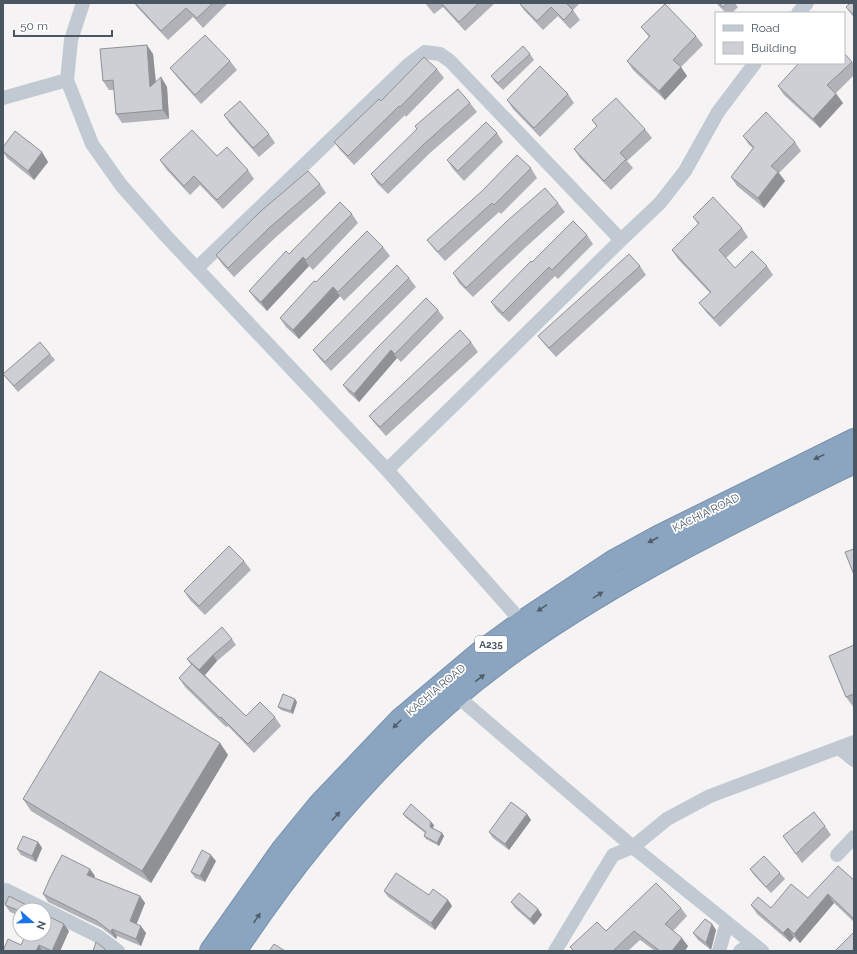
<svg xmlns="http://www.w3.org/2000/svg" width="857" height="954" font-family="Raleway,sans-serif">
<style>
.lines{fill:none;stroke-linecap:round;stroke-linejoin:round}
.highway-casing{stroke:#7690ad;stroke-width:24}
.street{stroke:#c1cad2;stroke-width:14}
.highway{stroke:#8ba5c1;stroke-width:22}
.wall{fill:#b0b2b7}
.shaded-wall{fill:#909195}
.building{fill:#cdcfd5;stroke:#909195}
.oneway{fill:#505e6b}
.labels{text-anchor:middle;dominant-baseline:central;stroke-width:3.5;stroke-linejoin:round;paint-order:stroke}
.shield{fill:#fff;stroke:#808990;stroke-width:1}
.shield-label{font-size:10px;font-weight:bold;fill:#4a5661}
.street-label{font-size:11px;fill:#4a5661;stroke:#fff}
</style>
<rect width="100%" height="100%" fill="#f5f3f3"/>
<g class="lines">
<g class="highway-casing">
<path id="highway" d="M 211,951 L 283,849 L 319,805 L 400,720 L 481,652 L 522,622 L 614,561 L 658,537 L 854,440
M 235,951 C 310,838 405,728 517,649 C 622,575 738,519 854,462"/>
</g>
<path class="street" d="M 83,3 L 71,40 L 67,80 L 92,144 L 121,185 L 166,236 L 387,470 L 522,622
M 798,13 L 807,3
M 3,98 L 67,80
M 197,268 L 409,64 L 425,52 L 440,54 L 450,61 L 621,240
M 387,470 L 464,395 L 621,240 L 660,203 L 685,171 L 718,112 L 755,63
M 457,696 L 633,847 L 762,951
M 839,748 L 854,760
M 837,855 L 854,837
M 3,897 L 6,890 L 98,936 L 118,951
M 555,951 L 613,855 L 633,847 L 667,819 L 710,796 L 854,742
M 719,951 L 727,923
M 740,951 L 752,943"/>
<use href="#highway" class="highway"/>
</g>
<path class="wall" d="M 134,3 L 227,3 L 227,4 L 203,28 L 193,17 L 168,40 L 138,8 Z
M 425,3 L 495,3 L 465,31 L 443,7 L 434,14 Z
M 519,3 L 580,3 L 573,10 L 580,20 L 570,29 L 558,16 L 543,30 L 524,10 Z
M 716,3 L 737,3 L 736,5 L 738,7 L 732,13 L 726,13 Z
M 854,3 L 854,18 L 846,7 Z
M 641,27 L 696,36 L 703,45 L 681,67 L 687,76 L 665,100 L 633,70 L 627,61 L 649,37 Z
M 153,54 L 156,82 L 161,77 L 167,87 L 169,119 L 122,123 L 116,114 L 114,90 L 109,90 L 103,81 Z
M 530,54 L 534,60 L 503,90 L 495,82 L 491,76 Z
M 230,61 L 237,70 L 201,104 L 177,77 L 170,68 Z
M 852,62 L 854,64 L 854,75 L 836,93 L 843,103 L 820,128 L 784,95 L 778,86 Z
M 437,69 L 444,78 L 406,117 L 405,115 L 354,165 L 341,151 L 334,142 L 381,101 Z
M 568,94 L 574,103 L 540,137 L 513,109 L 507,100 Z
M 470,103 L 477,112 L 430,153 L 388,194 L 377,183 L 371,174 Z
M 224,115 L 269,134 L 275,143 L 259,157 L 230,124 Z
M 592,120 L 645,129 L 652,138 L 627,161 L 633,168 L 611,190 L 580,158 L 574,149 L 597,127 Z
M 497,133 L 503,142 L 464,181 L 453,169 L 447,160 Z
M 743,136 L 795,142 L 801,151 L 779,173 L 785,181 L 764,208 L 737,186 L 731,177 L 753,148 L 749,145 Z
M 3,147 L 42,152 L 48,162 L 34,180 L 7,158 L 3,152 Z
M 217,156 L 248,170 L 254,179 L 223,209 L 200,185 L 190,195 L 166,169 L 160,160 Z
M 531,168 L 537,178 L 501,214 L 499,212 L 445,261 L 434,249 L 427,240 Z
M 320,184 L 326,193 L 276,237 L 234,277 L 222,264 L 216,255 Z
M 558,203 L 565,212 L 527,246 L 473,297 L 459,283 L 453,273 Z
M 352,214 L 358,223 L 313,270 L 309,266 L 267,311 L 256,300 L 249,291 L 289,254 Z
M 693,217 L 742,228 L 748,237 L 726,258 L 735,268 L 767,266 L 773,275 L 720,327 L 706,312 L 699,303 L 710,293 L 678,259 L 672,250 L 698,224 Z
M 587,235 L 593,244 L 558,279 L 555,276 L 509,322 L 497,311 L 491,302 L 532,262 Z
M 383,247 L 390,256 L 344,301 L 340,296 L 299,339 L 286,327 L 280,318 L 316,282 Z
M 640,266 L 646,275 L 556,357 L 545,345 L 538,336 Z
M 409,278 L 416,287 L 331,371 L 320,359 L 313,350 Z
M 438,310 L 444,318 L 401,362 L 397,358 L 359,402 L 349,393 L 343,385 Z
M 471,342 L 478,352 L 386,436 L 376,425 L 369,416 Z
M 50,354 L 55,360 L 18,392 L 3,374 Z
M 244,561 L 251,570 L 205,615 L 190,600 L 184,591 Z
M 232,639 L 236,645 L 217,661 L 205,675 L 246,716 L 275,717 L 281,726 L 254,753 L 228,726 L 226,727 L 185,687 L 179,678 L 191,665 L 187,659 Z
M 854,645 L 854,708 L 846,697 Z
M 297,702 L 293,714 L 281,710 L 278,707 Z
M 220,743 L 228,755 L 151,883 L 31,811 L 23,799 Z
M 403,814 L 431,822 L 434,825 L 433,828 L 442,833 L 444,836 L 439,846 L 426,839 L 424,836 L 425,833 L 405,817 Z
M 527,814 L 531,820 L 509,850 L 493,838 L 489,832 Z
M 825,826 L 831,835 L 802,863 L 783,836 Z
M 38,842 L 42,848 L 36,862 L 21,855 L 17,849 Z
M 216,861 L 205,882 L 195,878 L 191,872 Z
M 750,869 L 780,873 L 785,879 L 771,893 L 754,875 Z
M 95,876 L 94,878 L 140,896 L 145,903 L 136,924 L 146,933 L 141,946 L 117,936 L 116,939 L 102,928 L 48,902 L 43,894 Z
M 854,880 L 854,922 L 834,903 L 800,943 L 794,937 L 790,942 L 757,914 L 751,905 L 771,908 L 808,898 Z
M 384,891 L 429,895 L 448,900 L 452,906 L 435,930 L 388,897 Z
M 511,902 L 538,909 L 542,915 L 534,925 L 515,908 Z
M 5,905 L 20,910 L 20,916 L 10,912 Z
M 681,908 L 687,916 L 673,931 L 688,946 L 685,951 L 655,951 L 640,940 L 628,951 L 573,951 L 570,947 L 606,931 Z
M 712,924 L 716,930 L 711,950 L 698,940 L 693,933 Z
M 69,931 L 60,951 L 3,951 Z"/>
<path class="shaded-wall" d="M 147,45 L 153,54 L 157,96 L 150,87 Z
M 681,67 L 687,76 L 665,100 L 659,91 Z
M 161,77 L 167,87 L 169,119 L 163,110 Z
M 836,94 L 843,103 L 820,128 L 813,119 Z
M 42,152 L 48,162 L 34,180 L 28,171 Z
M 778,172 L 785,181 L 764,208 L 758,198 Z
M 303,257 L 309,266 L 267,311 L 261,302 Z
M 333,287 L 340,296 L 299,339 L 293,330 Z
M 391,350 L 397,358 L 359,402 L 354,394 Z
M 213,655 L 217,661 L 204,676 L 199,670 Z
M 295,699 L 297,702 L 293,714 L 291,711 Z
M 220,743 L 228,755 L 151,883 L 142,871 Z
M 527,814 L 531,820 L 509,850 L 505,844 Z
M 431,822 L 434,825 L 432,830 L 430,827 Z
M 442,833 L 444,836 L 439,846 L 437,843 Z
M 38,842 L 42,848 L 36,862 L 32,856 Z
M 211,855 L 216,861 L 205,882 L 200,876 Z
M 90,869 L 95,876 L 92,882 L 87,875 Z
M 828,894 L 834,903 L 800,943 L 794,934 Z
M 140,896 L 145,903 L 135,928 L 130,921 Z
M 448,900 L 452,906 L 435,930 L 431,923 Z
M 538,909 L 542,915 L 534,925 L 530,919 Z
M 64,924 L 69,931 L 60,951 L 52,951 Z
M 712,924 L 716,930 L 711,950 L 706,943 Z
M 141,926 L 146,933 L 141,946 L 136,939 Z
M 788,928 L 794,937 L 790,942 L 783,933 Z
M 112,929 L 117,936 L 116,939 L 111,932 Z
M 682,938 L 688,946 L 685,951 L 672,951 Z
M 39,945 L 42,951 L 36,951 Z"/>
<path class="building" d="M 135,3 L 213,3 L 197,18 L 186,8 L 161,31 Z
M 441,3 L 479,3 L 459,22 Z
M 519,3 L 566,3 L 573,10 L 564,20 L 551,7 L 537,21 Z
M 719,3 L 727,3 L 723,7 Z
M 850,3 L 854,3 L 854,15 L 846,7 Z
M 665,4 L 696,36 L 673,60 L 681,67 L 659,91 L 627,61 L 650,36 L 641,27 Z
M 205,35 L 230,61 L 195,95 L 170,68 Z
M 147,45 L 150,87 L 161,77 L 163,110 L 116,114 L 113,80 L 103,81 L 100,49 Z
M 523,46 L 530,54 L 498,83 L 491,76 Z
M 844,53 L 852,62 L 827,85 L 836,94 L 813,119 L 778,86 L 799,63 L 844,63 Z
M 424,57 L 437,69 L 400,107 L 399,106 L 348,156 L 334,142 L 379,99 L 381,101 Z
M 540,66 L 568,94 L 534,128 L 507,100 Z
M 458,89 L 470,103 L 424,144 L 382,185 L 371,174 L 417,129 L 415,126 Z
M 616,98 L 645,129 L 620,153 L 626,159 L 604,181 L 574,149 L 597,126 L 592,120 Z
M 240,101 L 269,134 L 253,148 L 224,115 Z
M 766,112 L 795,142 L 771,166 L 778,172 L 758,198 L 731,177 L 754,147 L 743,136 Z
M 486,122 L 497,133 L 458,171 L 447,160 Z
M 192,130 L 217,156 L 227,147 L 248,170 L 217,200 L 194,176 L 184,186 L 160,160 Z
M 15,131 L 42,152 L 28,171 L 3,151 L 3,147 Z
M 517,155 L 531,168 L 494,205 L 492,203 L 438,252 L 427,240 L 482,191 Z
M 308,171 L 320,184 L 269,228 L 228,268 L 216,255 L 261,211 Z
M 545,188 L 558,203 L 520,237 L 466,288 L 453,273 L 507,221 Z
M 713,197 L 742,228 L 719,250 L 735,268 L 752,251 L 767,266 L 714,318 L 699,303 L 711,292 L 672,250 L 699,223 L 693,217 Z
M 340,202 L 352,214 L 306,260 L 303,257 L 261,302 L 249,291 L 286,251 L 289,254 Z
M 573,221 L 587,235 L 552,270 L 549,267 L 503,313 L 491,302 L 531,261 L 532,262 Z
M 367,231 L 383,247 L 338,292 L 333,287 L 293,330 L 280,318 L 314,281 L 316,282 Z
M 629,254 L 640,266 L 549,348 L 538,336 Z
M 397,265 L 409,278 L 325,362 L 313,350 Z
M 426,298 L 438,310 L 395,354 L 391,350 L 354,394 L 343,385 L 378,347 Z
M 460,330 L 471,342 L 380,427 L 369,416 Z
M 40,342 L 50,354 L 14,386 L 3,374 Z
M 229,546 L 244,561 L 199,606 L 184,591 Z
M 854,549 L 854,575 L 845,552 Z
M 222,627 L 232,639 L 213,655 L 199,670 L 187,659 Z
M 854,645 L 854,694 L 846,697 L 829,656 Z
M 192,664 L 246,716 L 260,702 L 275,717 L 248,744 L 221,717 L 220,718 L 179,678 Z
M 100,671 L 220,743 L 142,871 L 23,799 Z
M 283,694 L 295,699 L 291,711 L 278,707 Z
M 511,802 L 527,814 L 505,844 L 489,832 Z
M 411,804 L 431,822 L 430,827 L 442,833 L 437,843 L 424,836 L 426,832 L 403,814 Z
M 814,812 L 825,826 L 796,854 L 783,836 Z
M 23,836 L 38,842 L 32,856 L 17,849 Z
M 202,850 L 211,855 L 200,876 L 191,872 Z
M 62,855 L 90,869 L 87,875 L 140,896 L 130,921 L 141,926 L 136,939 L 112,929 L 111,932 L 97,921 L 43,894 L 50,878 Z
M 764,856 L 780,873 L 766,887 L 750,869 Z
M 838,866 L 854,880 L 854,919 L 828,894 L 794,934 L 788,928 L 783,933 L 751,905 L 758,897 L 771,908 L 791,884 L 808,898 Z
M 396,873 L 429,895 L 433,889 L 448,900 L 431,923 L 384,891 Z
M 656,883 L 681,908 L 665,924 L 682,938 L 672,951 L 660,951 L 634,931 L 613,951 L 574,951 L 570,947 L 597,922 L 606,931 Z
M 519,893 L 538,909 L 530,919 L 511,902 Z
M 9,896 L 36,910 L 20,910 L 20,911 L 5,905 Z
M 44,914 L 64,924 L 52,951 L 39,945 L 36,951 L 3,951 L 8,939 L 21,945 L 26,934 L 44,934 Z
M 705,919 L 712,924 L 706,943 L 693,933 Z
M 854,932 L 854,951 L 835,951 Z
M 96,942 L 105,949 L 105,951 L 93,951 Z
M 274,944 L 285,951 L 269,951 Z"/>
<defs><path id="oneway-solid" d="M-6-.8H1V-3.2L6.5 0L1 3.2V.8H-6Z"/></defs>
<g class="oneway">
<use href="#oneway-solid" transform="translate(819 457) rotate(154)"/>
<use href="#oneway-solid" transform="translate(653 540) rotate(152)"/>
<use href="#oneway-solid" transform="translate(598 595) rotate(-32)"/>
<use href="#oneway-solid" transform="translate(542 608) rotate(146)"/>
<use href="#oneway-solid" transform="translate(480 678) rotate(-38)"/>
<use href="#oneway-solid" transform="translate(397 724) rotate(135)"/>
<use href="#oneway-solid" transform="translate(336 816) rotate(-47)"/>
<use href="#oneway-solid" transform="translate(257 918) rotate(-56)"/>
</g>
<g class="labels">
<rect class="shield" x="475" y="636" width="32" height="16" rx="3"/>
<g class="shield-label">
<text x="491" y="644">A235</text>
</g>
<g class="street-label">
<text transform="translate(706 513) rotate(-26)">KACHIA ROAD</text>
<text transform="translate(436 690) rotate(-40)">KACHIA ROAD</text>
</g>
</g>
<rect width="857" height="954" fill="none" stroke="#4a5661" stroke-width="8"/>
<rect x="715" y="12" width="130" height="52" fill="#ffffff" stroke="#b7bbc0"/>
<rect x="723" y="25" width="20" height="6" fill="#c1cad2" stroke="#b7bbc0"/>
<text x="751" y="32" font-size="12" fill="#4a5661">Road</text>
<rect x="723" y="42" width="20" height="12" fill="#cdcfd5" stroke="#b7bbc0"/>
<text x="751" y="52" font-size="12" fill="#4a5661">Building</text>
<g transform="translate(32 922) rotate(110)"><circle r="19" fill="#ffffff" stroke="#b7bbc0"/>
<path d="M0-3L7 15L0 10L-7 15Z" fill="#1a73e8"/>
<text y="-6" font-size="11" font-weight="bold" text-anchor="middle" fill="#4a5661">N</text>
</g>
<path d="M14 30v6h98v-6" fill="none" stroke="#4a5661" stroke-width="2"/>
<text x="20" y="30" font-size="12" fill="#4a5661" stroke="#ffffff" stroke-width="3" paint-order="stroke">50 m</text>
</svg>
